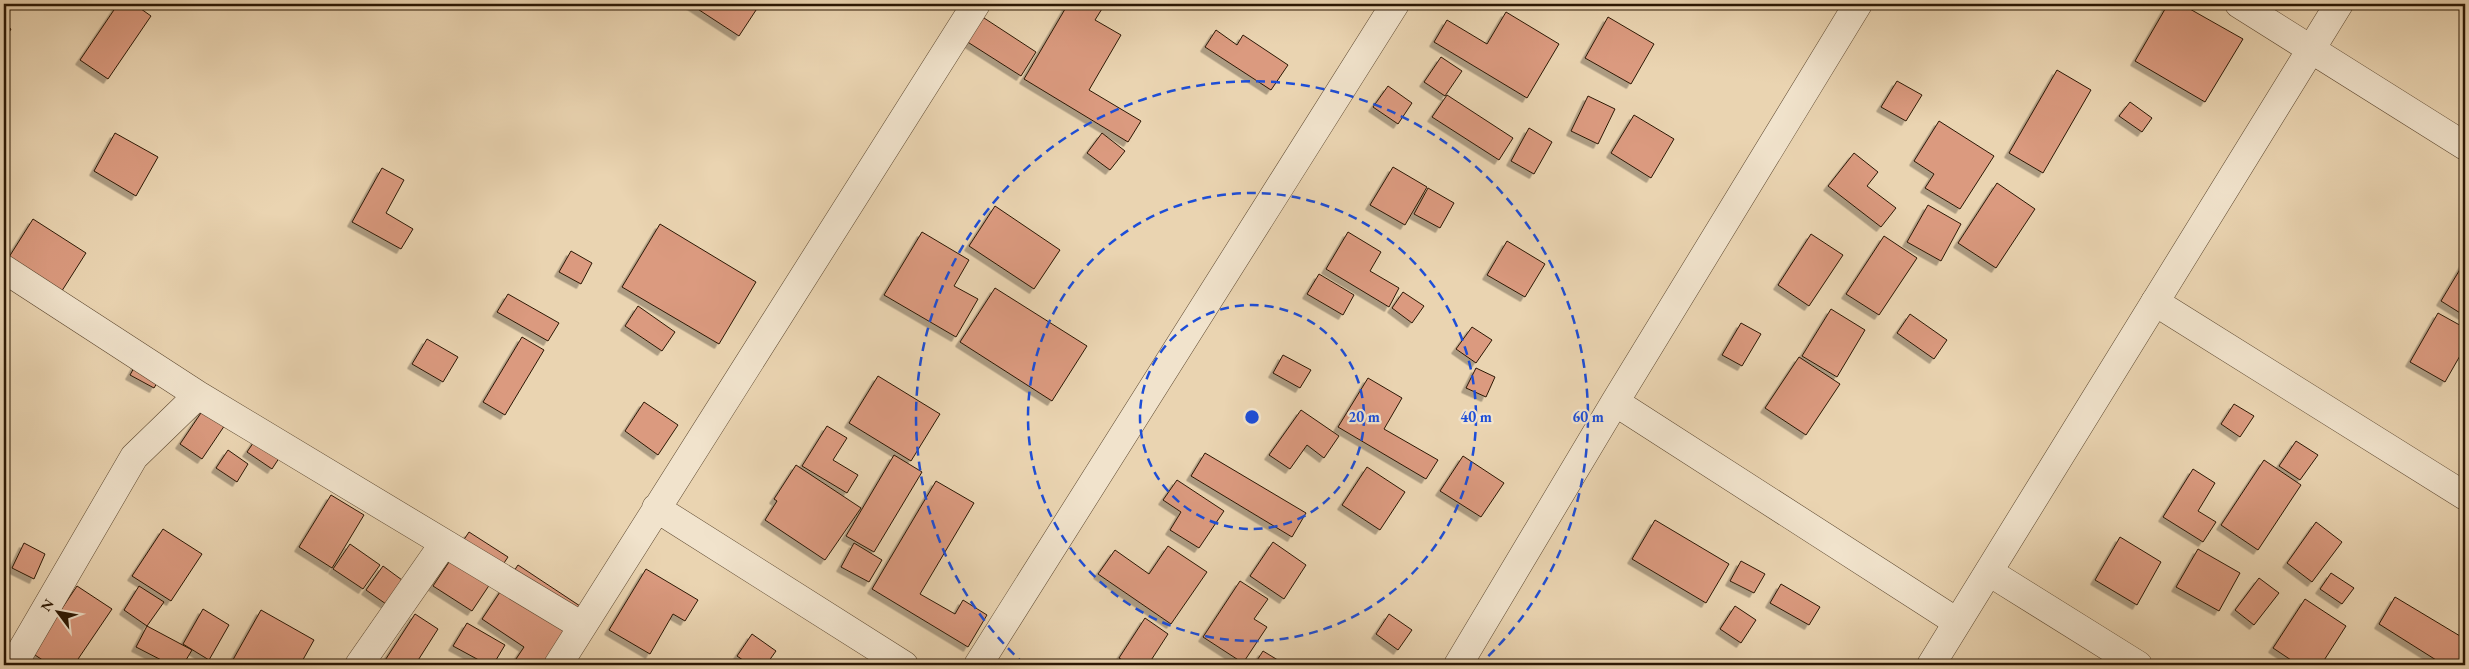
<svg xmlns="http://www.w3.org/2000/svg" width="2469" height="669" font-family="'EB Garamond',serif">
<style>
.building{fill:#db9a7f;stroke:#2c1804;filter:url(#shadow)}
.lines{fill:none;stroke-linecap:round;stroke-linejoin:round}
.minor-casing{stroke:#5c472f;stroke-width:29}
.tertiary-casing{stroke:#5c472f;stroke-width:29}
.minor{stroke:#f1e3cc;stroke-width:28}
.tertiary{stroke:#f1e3cc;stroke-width:28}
.ring{fill:none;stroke:#1d4ed8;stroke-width:2.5;stroke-dasharray:9 6}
.centre{fill:#1d4ed8;stroke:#f1e3cc;stroke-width:2.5}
.ring-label{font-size:15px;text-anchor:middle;font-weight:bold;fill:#1d4ed8;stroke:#f1e3cc;stroke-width:4.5;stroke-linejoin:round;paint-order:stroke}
</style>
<defs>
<filter id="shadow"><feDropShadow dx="-4.5" dy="4.5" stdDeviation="0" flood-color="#0004"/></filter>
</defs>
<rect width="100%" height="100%" fill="#ead4b1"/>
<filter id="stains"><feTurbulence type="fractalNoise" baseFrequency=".004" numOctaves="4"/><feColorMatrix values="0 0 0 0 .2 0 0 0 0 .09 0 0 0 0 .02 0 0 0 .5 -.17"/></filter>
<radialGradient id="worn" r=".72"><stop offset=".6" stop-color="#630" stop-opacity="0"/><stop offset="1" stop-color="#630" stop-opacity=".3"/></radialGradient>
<path class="building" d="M 118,4 L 134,4 L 151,16 L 108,79 L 80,60 Z
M 690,4 L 760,4 L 739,36 Z
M 1068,4 L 1105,4 L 1095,20 L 1121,35 L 1089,90 L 1141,121 L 1128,142 L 1024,79 Z
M 2168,4 L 2181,4 L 2243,39 L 2205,102 L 2135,61 Z
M 1506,12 L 1559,44 L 1527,98 L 1434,42 L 1447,20 L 1487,44 Z
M 981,16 L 1036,52 L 1021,76 L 966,41 Z
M 1608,17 L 1654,44 L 1631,84 L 1585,58 Z
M 4,25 L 11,29 L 4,41 Z
M 1216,30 L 1237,45 L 1243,35 L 1288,65 L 1271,90 L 1205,47 Z
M 1441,57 L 1462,71 L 1445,96 L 1424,82 Z
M 2057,70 L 2091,90 L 2043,173 L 2009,153 Z
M 1897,81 L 1922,95 L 1906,121 L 1881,107 Z
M 1388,86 L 1412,103 L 1398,124 L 1373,107 Z
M 1447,95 L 1513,138 L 1499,160 L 1432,117 Z
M 1588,96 L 1615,109 L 1598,144 L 1571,131 Z
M 2130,102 L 2152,118 L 2142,132 L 2119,116 Z
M 1634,115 L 1674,139 L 1651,178 L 1611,153 Z
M 1939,121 L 1994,156 L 1960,209 L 1925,188 L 1934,174 L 1914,161 Z
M 1529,128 L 1552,142 L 1534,174 L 1511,161 Z
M 115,133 L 158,157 L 136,196 L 94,171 Z
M 1102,133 L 1125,151 L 1110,170 L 1087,153 Z
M 1854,153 L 1878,172 L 1867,186 L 1896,208 L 1881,227 L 1828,186 Z
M 1393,167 L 1427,187 L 1405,225 L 1370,205 Z
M 382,168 L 404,180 L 386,213 L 413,229 L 401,249 L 352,222 Z
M 1997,183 L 2035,209 L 1996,268 L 1958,243 Z
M 1428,188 L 1454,203 L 1440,228 L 1414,214 Z
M 1928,205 L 1961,224 L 1941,261 L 1907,242 Z
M 995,206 L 1060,250 L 1034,289 L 969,246 Z
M 33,219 L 86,253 L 51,308 L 4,265 Z
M 660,224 L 756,282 L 719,344 L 622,287 Z
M 922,232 L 969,260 L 954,286 L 978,299 L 956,337 L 884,295 Z
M 1348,232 L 1381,252 L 1370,271 L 1399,288 L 1389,307 L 1326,269 Z
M 1811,234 L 1843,255 L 1809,306 L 1778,285 Z
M 1884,236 L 1917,258 L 1879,315 L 1846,294 Z
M 1507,241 L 1545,264 L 1525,297 L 1487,275 Z
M 571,251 L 592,263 L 581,284 L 559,272 Z
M 2465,261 L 2465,316 L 2441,301 Z
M 1319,274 L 1354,295 L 1343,315 L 1307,294 Z
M 995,288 L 1087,346 L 1052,401 L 960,342 Z
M 1403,292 L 1424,306 L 1412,323 L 1392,308 Z
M 508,294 L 559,323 L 548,341 L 497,312 Z
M 638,306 L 675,332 L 662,351 L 625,326 Z
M 1831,309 L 1865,330 L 1837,377 L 1802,356 Z
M 2438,313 L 2465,328 L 2465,347 L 2445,382 L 2410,362 Z
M 1910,314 L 1947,340 L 1934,359 L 1897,333 Z
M 1741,323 L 1761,334 L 1742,366 L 1722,355 Z
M 1472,327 L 1492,340 L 1476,363 L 1456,349 Z
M 522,337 L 544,350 L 505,415 L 483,402 Z
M 427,339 L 458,357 L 443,382 L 412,364 Z
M 1283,355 L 1311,370 L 1300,388 L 1273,373 Z
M 140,357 L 164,371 L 154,388 L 130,375 Z
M 1799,357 L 1840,384 L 1806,435 L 1765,408 Z
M 1476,368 L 1495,377 L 1486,397 L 1466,388 Z
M 878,376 L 940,414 L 911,461 L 849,423 Z
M 1368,378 L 1402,398 L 1384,429 L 1438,460 L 1426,479 L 1338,427 Z
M 644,402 L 678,425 L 658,455 L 625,431 Z
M 207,404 L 229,419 L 202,459 L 180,444 Z
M 2234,404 L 2254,416 L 2240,437 L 2221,424 Z
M 1301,410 L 1339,436 L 1324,458 L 1307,445 L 1290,469 L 1269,455 Z
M 827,426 L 847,438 L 833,460 L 858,475 L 847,493 L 802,466 Z
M 260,433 L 285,449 L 272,469 L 247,452 Z
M 2296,441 L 2318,455 L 2300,480 L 2279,466 Z
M 228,450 L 248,464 L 237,482 L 216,468 Z
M 1205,453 L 1306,513 L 1292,537 L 1191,476 Z
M 894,455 L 922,472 L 874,552 L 846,536 Z
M 1463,456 L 1504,483 L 1481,517 L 1440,491 Z
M 2264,460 L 2301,485 L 2258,550 L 2221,525 Z
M 796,465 L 861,508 L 825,560 L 765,520 L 777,501 L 774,499 Z
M 1367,467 L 1405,492 L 1380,530 L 1342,505 Z
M 2193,469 L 2215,483 L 2198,511 L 2216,522 L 2203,542 L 2163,517 Z
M 1177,480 L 1224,511 L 1199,548 L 1170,530 L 1181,512 L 1163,500 Z
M 936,481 L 974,503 L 920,594 L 955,614 L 963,600 L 987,615 L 968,647 L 872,589 Z
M 331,495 L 364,515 L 332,568 L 299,547 Z
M 1655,520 L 1729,564 L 1706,603 L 1632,559 Z
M 2316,522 L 2342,542 L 2312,582 L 2287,563 Z
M 163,529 L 202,554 L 171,601 L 132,576 Z
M 469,532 L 508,557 L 472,611 L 433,586 Z
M 2120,537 L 2161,562 L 2137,605 L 2095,580 Z
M 1273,542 L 1306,565 L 1284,599 L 1250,576 Z
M 24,543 L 45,554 L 34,579 L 12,568 Z
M 854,543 L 882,560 L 869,582 L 841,567 Z
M 350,544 L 380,565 L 363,589 L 333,569 Z
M 1168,546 L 1207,572 L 1171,624 L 1098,574 L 1115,550 L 1149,574 Z
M 2198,549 L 2240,573 L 2219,611 L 2176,587 Z
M 1741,561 L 1765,574 L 1754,593 L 1730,581 Z
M 518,565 L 583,608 L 545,665 L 512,665 L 524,647 L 482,619 Z
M 383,566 L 402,580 L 386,604 L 366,590 Z
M 646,569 L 698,600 L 685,621 L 673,614 L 650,654 L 609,630 Z
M 2331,573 L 2354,588 L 2342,604 L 2320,589 Z
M 2259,578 L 2279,593 L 2254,625 L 2235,610 Z
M 1240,581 L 1268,599 L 1254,619 L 1267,627 L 1243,663 L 1203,637 Z
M 1781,584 L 1820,607 L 1809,625 L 1770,603 Z
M 77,586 L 112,609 L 74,665 L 50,665 L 32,653 Z
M 139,586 L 164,602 L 147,626 L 124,610 Z
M 2395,597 L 2465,639 L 2465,665 L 2444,665 L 2379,624 Z
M 2305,599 L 2346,626 L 2321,665 L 2288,665 L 2291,660 L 2273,648 Z
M 1735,606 L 1756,620 L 1741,643 L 1720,629 Z
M 203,609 L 229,625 L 209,660 L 183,644 Z
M 261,610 L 314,640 L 300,665 L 230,665 Z
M 415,614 L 438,629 L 415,665 L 382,665 Z
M 1389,614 L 1412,630 L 1398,650 L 1376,634 Z
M 1145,618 L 1168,634 L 1148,665 L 1131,665 L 1119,658 Z
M 467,623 L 505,645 L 493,665 L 488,665 L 453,646 Z
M 147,626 L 192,650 L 183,665 L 171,665 L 136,647 Z
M 752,634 L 776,651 L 766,665 L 750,665 L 737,656 Z
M 1263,651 L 1286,665 L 1254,665 Z"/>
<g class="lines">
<g class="minor-casing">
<path id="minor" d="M 2239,4 L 2465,146
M 4,269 L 198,395 L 582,626
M 2155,302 L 2465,496
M 1615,402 L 1957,622
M 656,508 L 904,665
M 1989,572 L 2138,665
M 13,665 L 134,457 L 198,395
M 359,665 L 444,543
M 558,665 L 976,4
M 978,665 L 1395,4
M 1458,665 L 1615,402 L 1858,4"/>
</g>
<g class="tertiary-casing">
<path id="tertiary" d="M 1931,665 L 2339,4"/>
</g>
<use href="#minor" class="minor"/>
<use href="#tertiary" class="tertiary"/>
</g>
<g class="ring">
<circle cx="1252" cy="417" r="112"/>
<circle cx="1252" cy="417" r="224"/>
<path d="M1025 665A336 336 0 1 1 1479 665"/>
</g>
<circle cx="1252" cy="417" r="8" class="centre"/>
<g class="ring-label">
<text x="1364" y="422">20 m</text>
<text x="1476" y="422">40 m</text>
<text x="1588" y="422">60 m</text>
</g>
<rect width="2469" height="669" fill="none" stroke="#ead4b1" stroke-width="20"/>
<rect x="5" y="5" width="2459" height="659" fill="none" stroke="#2c1804" stroke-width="2.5"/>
<rect x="10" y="10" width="2449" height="649" fill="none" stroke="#2c1804"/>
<g transform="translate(58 612) rotate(302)" stroke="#f1e3cc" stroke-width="4" paint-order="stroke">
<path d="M0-4L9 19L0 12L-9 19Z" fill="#2c1804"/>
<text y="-8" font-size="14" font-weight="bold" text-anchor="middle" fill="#2c1804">N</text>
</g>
<rect width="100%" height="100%" filter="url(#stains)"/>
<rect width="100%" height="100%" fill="url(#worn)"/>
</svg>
